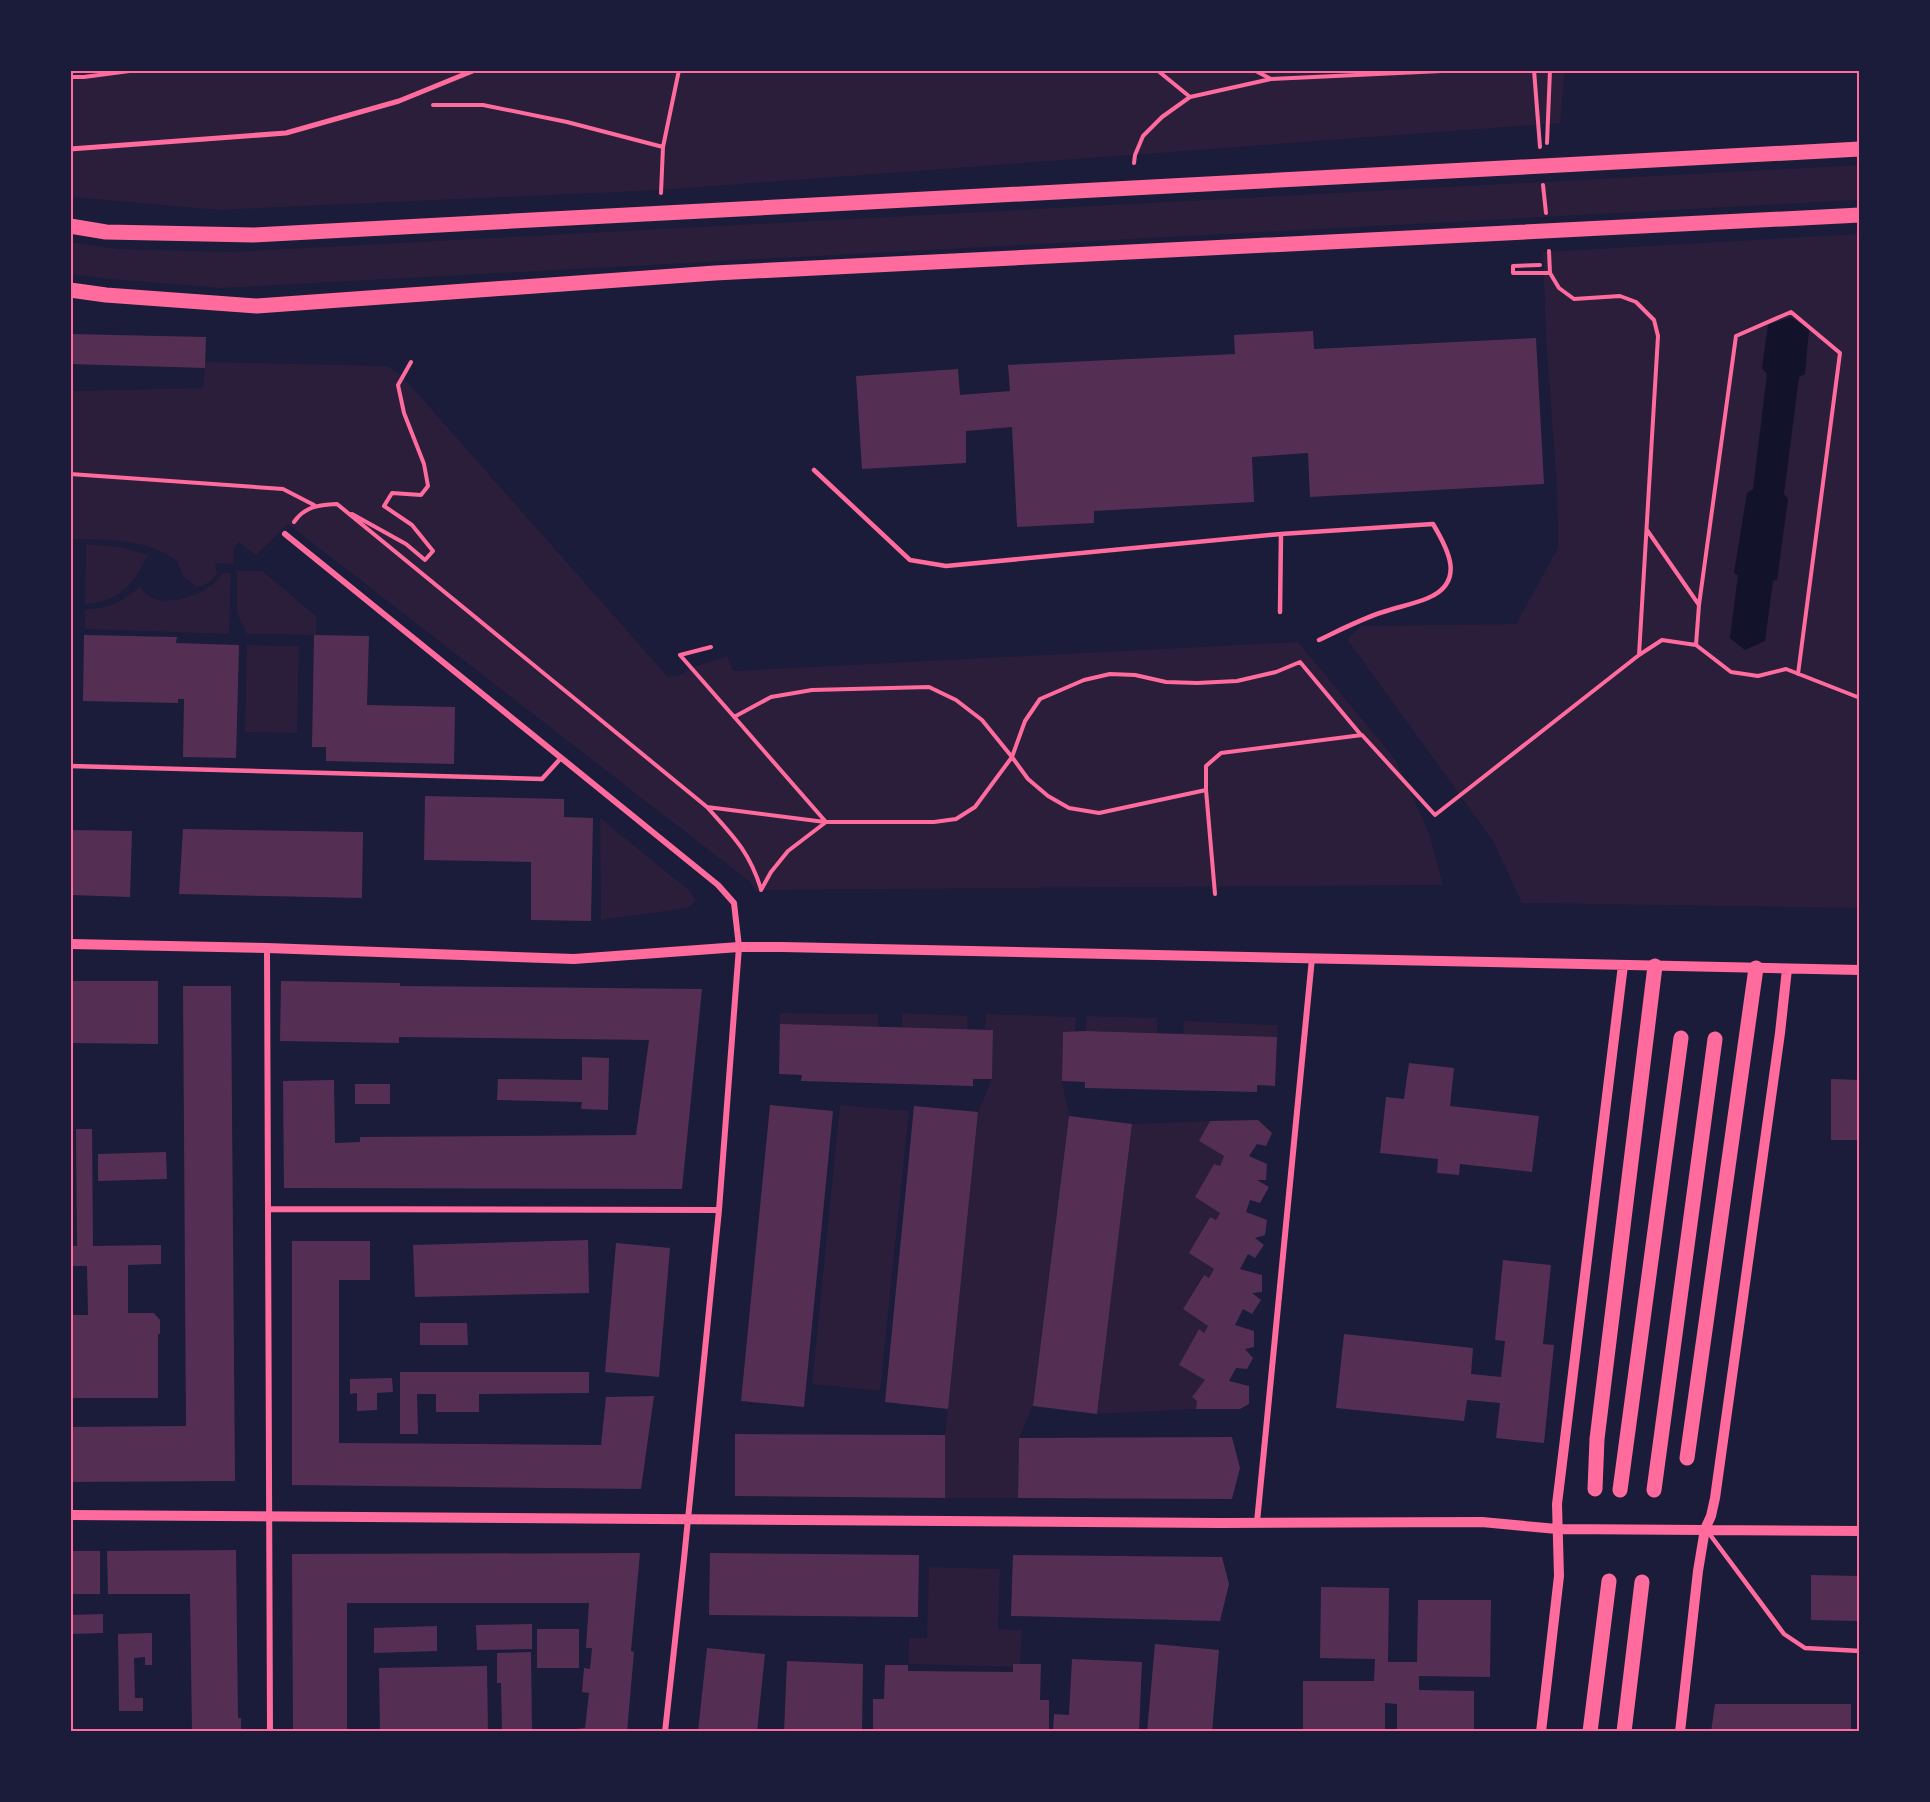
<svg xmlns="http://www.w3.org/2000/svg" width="1930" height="1802" font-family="Raleway,sans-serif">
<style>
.green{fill:#2a1e3b}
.water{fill:#12122b}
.building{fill:#542f53}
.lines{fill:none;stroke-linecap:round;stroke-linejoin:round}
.path{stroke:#ff6b9d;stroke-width:4}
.service{stroke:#ff6b9d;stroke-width:4.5}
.pedestrian{stroke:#ff6b9d;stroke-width:5}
.minor{stroke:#ff6b9d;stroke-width:6}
.tertiary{stroke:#ff6b9d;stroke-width:10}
.primary{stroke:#ff6b9d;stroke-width:15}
.neatline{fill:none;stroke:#ff6b9d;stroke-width:2}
</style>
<rect width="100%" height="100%" fill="#1b1b3a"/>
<path class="green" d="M 70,71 L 1565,71 L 1560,123 L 661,190 L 218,210 L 71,197 Z
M 1860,165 L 1859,200 L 222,288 L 109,279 L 71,274 L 70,242 L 118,249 L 231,252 Z
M 1859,234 L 1859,908 L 1522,903 L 1493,841 L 1347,639 L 1362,626 L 1516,624 L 1558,548 L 1557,488 L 1546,338 L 1543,252 Z
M 205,362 L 387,366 L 402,376 L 668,677 L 681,675 L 691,668 L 727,656 L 733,671 L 1298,642 L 1395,759 L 1429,833 L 1443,885 L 755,890 L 750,882 L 288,524 L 256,555 L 239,542 L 234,548 L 233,564 L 215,563 L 217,574 C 211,582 206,585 196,587 C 193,583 185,579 183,575 C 179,569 180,564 174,559 C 145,538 104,540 71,539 L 70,391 L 203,388 Z
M 86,544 L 120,547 L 148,555 C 133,585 120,601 85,604 Z
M 237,571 L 262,571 L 316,616 L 316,635 L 247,634 L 237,613 Z
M 222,573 L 231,573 L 229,634 L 85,629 L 85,610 C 109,608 120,603 140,587 C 145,593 151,599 159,600 C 181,603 211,592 222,573 Z
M 247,645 L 299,646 L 297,733 L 245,732 Z
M 600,818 L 690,891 L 696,901 L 688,908 L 601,920 Z
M 780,1013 L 878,1014 L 878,1027 L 780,1026 Z
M 902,1013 L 968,1016 L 967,1030 L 902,1028 Z
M 986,1014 L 1076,1017 L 1075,1032 L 1063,1032 L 1062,1081 L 1069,1116 L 1033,1406 L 1019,1438 L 1018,1498 L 945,1498 L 945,1435 L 978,1112 L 992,1079 L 993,1030 L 985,1029 Z
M 1087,1016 L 1157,1018 L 1157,1033 L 1086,1031 Z
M 1184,1021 L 1277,1025 L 1277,1037 L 1183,1034 Z
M 840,1105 L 909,1111 L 880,1391 L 812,1384 Z
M 1210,1121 L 1199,1141 L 1224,1156 L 1220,1166 L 1214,1164 L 1195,1197 L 1220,1213 L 1216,1220 L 1209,1217 L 1190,1253 L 1214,1269 L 1209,1278 L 1203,1275 L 1183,1309 L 1208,1326 L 1204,1333 L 1199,1330 L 1179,1365 L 1205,1380 L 1192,1397 L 1197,1401 L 1196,1409 L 1097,1414 L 1132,1124 Z
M 929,1567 L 1000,1569 L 998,1629 L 1022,1630 L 1020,1667 L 908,1664 L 909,1638 L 927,1638 Z"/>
<path class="water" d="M 1791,317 L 1809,330 L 1805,374 L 1799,377 L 1784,494 L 1788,499 L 1777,580 L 1773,581 L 1765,641 L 1745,650 L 1730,638 L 1738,575 L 1734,573 L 1747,493 L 1753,489 L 1767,374 L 1762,368 L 1768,325 Z"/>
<path class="building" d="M 1313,331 L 1314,349 L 1536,338 L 1544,484 L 1310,497 L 1308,453 L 1252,457 L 1254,502 L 1094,511 L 1094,523 L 1017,527 L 1012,427 L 966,431 L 966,463 L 862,469 L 856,376 L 958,369 L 960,395 L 1010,391 L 1008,365 L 1235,354 L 1234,335 Z
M 70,334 L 206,337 L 205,368 L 70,364 Z
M 84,635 L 177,637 L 176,643 L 239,645 L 236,758 L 183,757 L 184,699 L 178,699 L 178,703 L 83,701 Z
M 314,635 L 369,636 L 367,705 L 455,707 L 454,764 L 326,761 L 326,747 L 312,747 Z
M 425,796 L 564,799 L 564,817 L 593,818 L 591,921 L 531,920 L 531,862 L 424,860 Z
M 183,829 L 363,832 L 362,898 L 179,894 Z
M 70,830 L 132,831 L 130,897 L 70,895 Z
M 70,981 L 158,981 L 158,1044 L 70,1043 Z
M 281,981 L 400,983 L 400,986 L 702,989 L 682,1189 L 284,1188 L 283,1081 L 334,1080 L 335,1143 L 360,1142 L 360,1137 L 636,1135 L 649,1040 L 399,1037 L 399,1043 L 280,1041 Z
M 183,986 L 231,986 L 235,1481 L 70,1482 L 70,1427 L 186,1426 Z
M 780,1024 L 993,1030 L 992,1079 L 973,1079 L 973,1086 L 801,1081 L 802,1075 L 779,1074 Z
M 1086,1031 L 1277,1037 L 1275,1086 L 1257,1085 L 1257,1092 L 1085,1088 L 1085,1082 L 1062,1081 L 1063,1032 Z
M 582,1057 L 609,1058 L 608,1110 L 581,1109 L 582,1102 L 497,1100 L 498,1079 L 582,1080 Z
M 1409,1063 L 1454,1068 L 1450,1106 L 1539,1116 L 1532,1172 L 1460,1164 L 1459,1175 L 1437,1173 L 1438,1159 L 1380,1153 L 1386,1097 L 1404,1099 Z
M 1831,1079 L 1860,1080 L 1860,1140 L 1831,1140 Z
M 355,1084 L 390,1084 L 390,1104 L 355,1104 Z
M 770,1105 L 833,1111 L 804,1407 L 741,1401 Z
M 914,1106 L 978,1112 L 948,1409 L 885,1402 Z
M 1069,1116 L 1132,1124 L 1097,1414 L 1033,1406 Z
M 1258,1120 L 1272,1133 L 1266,1146 L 1257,1144 L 1249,1156 L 1267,1164 L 1266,1180 L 1257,1180 L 1269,1187 L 1260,1203 L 1250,1200 L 1246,1212 L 1267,1220 L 1265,1235 L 1255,1238 L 1264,1245 L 1255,1258 L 1248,1254 L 1240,1269 L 1262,1275 L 1262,1292 L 1252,1293 L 1261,1300 L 1252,1314 L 1243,1309 L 1235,1325 L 1254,1331 L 1254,1347 L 1245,1349 L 1253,1358 L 1247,1369 L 1236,1368 L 1229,1381 L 1249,1386 L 1249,1404 L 1240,1409 L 1196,1409 L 1197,1401 L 1192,1397 L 1205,1380 L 1179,1365 L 1199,1329 L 1204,1333 L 1208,1326 L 1183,1309 L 1204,1275 L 1209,1278 L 1214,1269 L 1189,1253 L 1210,1217 L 1216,1220 L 1220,1213 L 1195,1197 L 1214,1164 L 1220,1166 L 1224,1156 L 1199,1141 L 1210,1121 Z
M 76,1129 L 92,1129 L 93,1246 L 161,1245 L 161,1264 L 128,1265 L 128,1313 L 154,1313 L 160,1320 L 160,1334 L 158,1334 L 158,1398 L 70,1398 L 70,1315 L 88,1315 L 87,1266 L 70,1266 L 70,1246 L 77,1246 Z
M 166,1152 L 167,1179 L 98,1181 L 98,1154 Z
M 588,1240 L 589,1293 L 415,1297 L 413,1245 Z
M 292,1241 L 370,1241 L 370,1280 L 339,1280 L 339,1443 L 601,1445 L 606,1397 L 654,1396 L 641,1489 L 292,1485 Z
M 616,1243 L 670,1248 L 659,1377 L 605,1372 Z
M 1503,1260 L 1551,1265 L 1543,1344 L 1554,1345 L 1544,1443 L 1496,1438 L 1500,1403 L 1467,1400 L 1464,1421 L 1336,1408 L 1344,1334 L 1473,1348 L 1471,1374 L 1501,1377 L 1505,1341 L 1495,1340 Z
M 420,1323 L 467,1323 L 468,1345 L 420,1345 Z
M 400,1372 L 589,1372 L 589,1393 L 479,1394 L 479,1412 L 436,1412 L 436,1394 L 417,1394 L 418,1434 L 400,1434 Z
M 392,1378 L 393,1392 L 377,1393 L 377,1410 L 357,1411 L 357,1393 L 350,1394 L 350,1379 Z
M 735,1434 L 945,1435 L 945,1498 L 735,1496 Z
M 1232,1437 L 1240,1468 L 1232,1499 L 1018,1498 L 1019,1438 Z
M 236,1550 L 238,1718 L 241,1718 L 241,1732 L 192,1732 L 190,1594 L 108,1594 L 107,1551 Z
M 70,1551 L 100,1551 L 100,1594 L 70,1594 Z
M 640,1553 L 631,1651 L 634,1652 L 627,1732 L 567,1732 L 567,1730 L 585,1728 L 589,1693 L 582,1692 L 584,1668 L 590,1669 L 592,1648 L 586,1648 L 589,1603 L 347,1603 L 347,1732 L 293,1732 L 292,1554 Z
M 710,1553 L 919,1555 L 918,1617 L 709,1615 Z
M 1013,1555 L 1222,1557 L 1229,1584 L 1220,1621 L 1011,1616 Z
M 1811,1575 L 1860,1576 L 1860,1621 L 1811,1620 Z
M 1321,1587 L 1389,1588 L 1388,1662 L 1417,1662 L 1418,1600 L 1491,1600 L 1490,1677 L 1419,1676 L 1419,1690 L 1474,1691 L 1474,1732 L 1397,1732 L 1397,1704 L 1385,1703 L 1385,1732 L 1303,1732 L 1303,1681 L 1374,1681 L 1375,1659 L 1320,1658 Z
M 103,1614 L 103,1633 L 70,1634 L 70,1615 Z
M 532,1624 L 532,1649 L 477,1650 L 476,1625 Z
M 437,1626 L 437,1651 L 374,1653 L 374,1628 Z
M 537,1629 L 579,1629 L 579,1668 L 537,1668 Z
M 152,1633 L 152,1665 L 145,1665 L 145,1657 L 134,1658 L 135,1698 L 143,1698 L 143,1711 L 119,1711 L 118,1634 Z
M 1155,1644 L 1219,1650 L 1212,1732 L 1147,1732 Z
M 707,1648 L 765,1654 L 757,1732 L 698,1732 Z
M 531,1652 L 532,1732 L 502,1732 L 501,1683 L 497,1683 L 497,1653 Z
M 1072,1659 L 1142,1662 L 1139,1732 L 1053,1732 L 1054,1714 L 1069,1715 Z
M 787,1661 L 863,1664 L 862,1732 L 784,1732 Z
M 1013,1664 L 1041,1664 L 1040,1700 L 1049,1700 L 1049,1732 L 873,1732 L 873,1699 L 884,1699 L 885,1665 L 908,1665 L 908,1671 L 1013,1672 Z
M 487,1666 L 488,1732 L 380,1732 L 379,1668 Z
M 1715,1704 L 1851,1704 L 1851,1732 L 1711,1732 Z"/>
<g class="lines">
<path class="path" d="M 1157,70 L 1190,97
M 1254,70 L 1271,79 L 1463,70
M 1534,70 L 1540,147
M 70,77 L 84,77 L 137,70
M 433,105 L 483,105 L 567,122 L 663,147
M 1547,143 L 1550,70
M 1134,163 L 1135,155 L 1143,136 L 1162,117 L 1190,97 L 1271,79
M 1543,185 L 1546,213
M 661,193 L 663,147 L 679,70
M 1540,265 L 1513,266 L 1513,273 L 1550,273
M 70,474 L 283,489 L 314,505
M 352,514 L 406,544 L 425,560 L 433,551 L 412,525 L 384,506 L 392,493 L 421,495 L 428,486 L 424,464 L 404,413 L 398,385 L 411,362
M 294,522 C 305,506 319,505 337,504 L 707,807 L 825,822
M 1647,530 L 1699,605
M 1696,645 L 1699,605 L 1736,336 L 1791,312 L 1840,353 L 1798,674
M 711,647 L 680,655 L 826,822
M 1639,655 L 1662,640 L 1696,645 L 1731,672 L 1758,676 L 1786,669 L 1860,698
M 734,717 L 771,697 L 812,690 L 929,687 L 956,700 L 982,720 L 1012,757 L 1025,721 L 1040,699 L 1084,680 L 1110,674 L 1135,675 L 1166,682 L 1197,683 L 1237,681 L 1276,672 L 1300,662 L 1361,735
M 1206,790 L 1215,894
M 707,807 C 733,836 749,851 761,889
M 761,890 L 771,872 L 788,851 L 826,822 L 934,822 L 956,819 L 975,807 L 1012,757 L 1028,779 L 1048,796 L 1069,808 L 1099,813 L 1206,790 L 1206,766 L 1221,753 L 1362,735 L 1435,815 L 1639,655 L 1658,336 L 1654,320 L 1636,302 L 1620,296 L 1574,299 L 1559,288 L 1550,273 L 1549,251"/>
<path class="service" d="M 814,470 L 910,560 L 946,566 L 1281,534 L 1433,524 C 1448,549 1466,582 1428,598 C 1414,604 1398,607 1383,612 C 1361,619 1340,630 1319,640
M 1280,612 L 1281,534
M 70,766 L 542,779 L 561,758
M 1708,1532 L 1784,1634 L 1805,1648 L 1860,1651"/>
<path class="pedestrian" d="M 70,149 L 286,133 L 399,101 L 475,70"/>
<path class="minor" d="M 285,534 L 718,885 L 734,903 L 739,947 L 719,1210 L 684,1559 L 665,1732
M 267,948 L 270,1732
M 268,1209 L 719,1210
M 1257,1522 L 1312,958"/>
<path class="tertiary" d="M 70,944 L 267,948 L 574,959 L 739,947 L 782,947 L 1860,970
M 70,1515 L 1220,1523 L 1482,1522 L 1557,1529 L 1860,1531
M 1541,1732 L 1559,1576 L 1557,1504 L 1623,965
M 1680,1732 L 1698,1571 L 1705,1529 L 1711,1516 L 1715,1498 L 1780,1033 L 1787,969"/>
<path class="primary" d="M 70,226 L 106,232 L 253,235 L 1860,149
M 70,290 L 106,295 L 257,306 L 715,273 L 1860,215
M 1687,1458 L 1756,968
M 1595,1489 L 1597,1439 L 1655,966
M 1620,1490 L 1681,1038
M 1654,1490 L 1715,1039
M 1590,1732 L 1609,1581
M 1624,1732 L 1642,1582"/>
</g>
<rect width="1930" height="1802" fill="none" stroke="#1b1b3a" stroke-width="144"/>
<rect x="72" y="72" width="1786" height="1658" class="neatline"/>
</svg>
